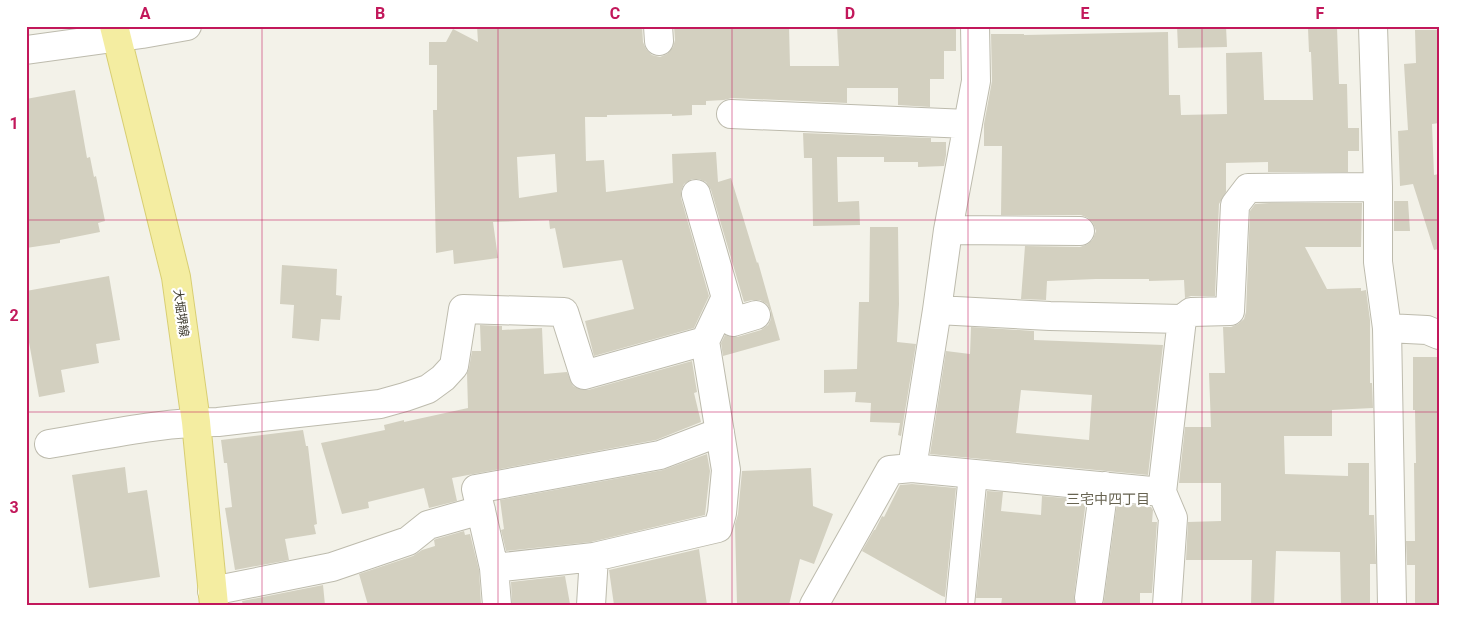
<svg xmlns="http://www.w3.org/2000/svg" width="1465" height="631" font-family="Roboto,'Noto Sans JP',sans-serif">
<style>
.building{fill:#d3d0c0;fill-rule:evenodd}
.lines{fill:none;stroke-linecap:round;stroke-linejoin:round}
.minor-casing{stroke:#bdbbad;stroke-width:30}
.major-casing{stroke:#d8ce72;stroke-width:30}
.minor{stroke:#fff;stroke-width:28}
.major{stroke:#f4eda1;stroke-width:28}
.grid{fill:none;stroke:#c2185b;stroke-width:1;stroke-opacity:0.55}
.labels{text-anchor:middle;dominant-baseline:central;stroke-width:4.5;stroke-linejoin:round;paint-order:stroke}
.street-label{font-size:12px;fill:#464338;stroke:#fff}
.neighbourhood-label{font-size:14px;fill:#676351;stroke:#fff}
.neatline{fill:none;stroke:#c2185b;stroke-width:2}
.grid-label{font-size:16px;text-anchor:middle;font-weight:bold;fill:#c2185b}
</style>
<rect width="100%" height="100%" fill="#f3f2e9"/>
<path class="building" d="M 477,26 L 642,26 L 643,42 L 646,49 L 652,55 L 660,57 L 667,54 L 673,47 L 675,40 L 674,26 L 789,26 L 790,66 L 839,66 L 837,26 L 956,26 L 956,51 L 944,51 L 944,79 L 930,79 L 930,107 L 898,105 L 898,88 L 847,88 L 847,103 L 732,98 L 724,100 L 706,101 L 706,105 L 692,105 L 692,115 L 672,116 L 672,114 L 607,115 L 607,117 L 585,117 L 586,161 L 604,160 L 606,192 L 673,183 L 672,154 L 716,152 L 718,182 L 731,178 L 757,263 L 758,262 L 780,340 L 723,356 L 721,343 L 725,335 L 730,337 L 737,337 L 761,330 L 768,325 L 771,319 L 771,311 L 767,304 L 760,300 L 752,300 L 744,302 L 711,190 L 706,182 L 699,179 L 692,179 L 684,184 L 681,191 L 681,198 L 709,296 L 694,328 L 594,356 L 585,321 L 634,309 L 622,260 L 563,268 L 555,228 L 550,229 L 549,220 L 493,222 L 498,258 L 454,264 L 453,250 L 436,253 L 433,110 L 437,110 L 437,65 L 429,65 L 429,42 L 446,42 L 453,29 L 478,42 ZM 555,154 L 557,192 L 519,198 L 517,157 Z
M 1177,26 L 1226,26 L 1227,47 L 1178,48 Z
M 1337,27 L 1339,84 L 1347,84 L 1348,128 L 1359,128 L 1359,151 L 1348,151 L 1348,172 L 1268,172 L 1268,162 L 1226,163 L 1226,192 L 1219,204 L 1215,296 L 1191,296 L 1185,298 L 1184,280 L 1149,281 L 1149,279 L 1096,279 L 1047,281 L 1046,300 L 1021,299 L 1025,246 L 1080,247 L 1088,244 L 1093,239 L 1096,231 L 1093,223 L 1088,218 L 1081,215 L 1001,215 L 1002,146 L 984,146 L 984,124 L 992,81 L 991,34 L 1024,34 L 1024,35 L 1168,32 L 1169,95 L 1180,95 L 1181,115 L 1227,114 L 1226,53 L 1262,52 L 1264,100 L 1313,100 L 1311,52 L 1309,52 L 1308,28 Z
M 1415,30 L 1439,30 L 1439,123 L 1432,124 L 1434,175 L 1439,174 L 1439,249 L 1434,250 L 1413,184 L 1400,186 L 1398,131 L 1408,130 L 1404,64 L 1416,63 Z
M 75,90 L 87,158 L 90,157 L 94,177 L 96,176 L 105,221 L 98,223 L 100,232 L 60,240 L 60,243 L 26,248 L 26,99 Z
M 803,133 L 931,138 L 931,142 L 946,142 L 946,155 L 944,166 L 918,167 L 918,162 L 884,162 L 884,157 L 837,157 L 838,202 L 859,201 L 860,225 L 813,226 L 812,158 L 804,158 Z
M 1394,201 L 1408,201 L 1410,231 L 1394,231 Z
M 1269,203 L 1362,203 L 1361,247 L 1305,247 L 1327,289 L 1361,288 L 1361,291 L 1366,290 L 1370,320 L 1370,383 L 1372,383 L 1373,408 L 1332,410 L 1332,436 L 1284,436 L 1285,474 L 1348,476 L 1348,463 L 1369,463 L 1369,515 L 1374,515 L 1376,564 L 1370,564 L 1370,605 L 1341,605 L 1340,552 L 1276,551 L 1274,605 L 1251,605 L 1252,560 L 1186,560 L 1188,522 L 1221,521 L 1221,483 L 1179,483 L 1185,427 L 1211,427 L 1209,373 L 1225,373 L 1223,327 L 1231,327 L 1238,324 L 1244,319 L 1246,312 L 1250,211 L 1255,204 Z
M 870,227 L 898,227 L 899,304 L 897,342 L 916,344 L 901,436 L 898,435 L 900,423 L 870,422 L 871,403 L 855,402 L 856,392 L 824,393 L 824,370 L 857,369 L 859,302 L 869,302 Z
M 282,265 L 337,269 L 336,295 L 342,296 L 340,320 L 321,319 L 319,341 L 292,338 L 294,305 L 280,304 Z
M 109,276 L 120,340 L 96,344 L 99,363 L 61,370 L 65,392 L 39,397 L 26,326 L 26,291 Z
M 480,325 L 502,326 L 502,330 L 542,328 L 544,374 L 567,372 L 573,386 L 581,390 L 588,390 L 692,361 L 697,392 L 694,393 L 701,422 L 656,440 L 452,478 L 457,501 L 429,508 L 424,488 L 368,502 L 369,508 L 342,514 L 321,443 L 385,430 L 384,425 L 404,420 L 404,422 L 468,408 L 467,373 L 469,368 L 472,351 L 481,351 Z
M 971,327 L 1034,331 L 1034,340 L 1163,345 L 1148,475 L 930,454 L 946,351 L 970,354 ZM 1021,390 L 1092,395 L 1089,440 L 1016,433 Z
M 1413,357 L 1439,357 L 1439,605 L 1415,605 L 1415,565 L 1407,565 L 1406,541 L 1415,541 L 1414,463 L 1416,463 L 1415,410 L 1413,410 Z
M 303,430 L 306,446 L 308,446 L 317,524 L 314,525 L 316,534 L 285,539 L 289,560 L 235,570 L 225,508 L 232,507 L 227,463 L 224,463 L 221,440 Z
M 707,454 L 710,471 L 705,515 L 591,542 L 506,551 L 501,530 L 504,529 L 500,500 L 663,470 Z
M 125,467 L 128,493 L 147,490 L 160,577 L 89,588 L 72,475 Z
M 811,468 L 813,506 L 833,514 L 814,564 L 800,559 L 789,605 L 737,605 L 735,524 L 738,514 L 742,471 Z
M 912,484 L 956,488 L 945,597 L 942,596 L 862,551 L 874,530 L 875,530 L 882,516 L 884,517 L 900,485 Z
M 987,491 L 1003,492 L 1001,511 L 1041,515 L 1042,496 L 1086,500 L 1074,596 L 1075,605 L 1001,605 L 1002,598 L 976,598 Z
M 1117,503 L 1151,507 L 1153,510 L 1152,522 L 1157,522 L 1152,593 L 1140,593 L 1140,605 L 1103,605 L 1104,600 Z
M 464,531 L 465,535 L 470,534 L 479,570 L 481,603 L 473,605 L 368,605 L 359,574 L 413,556 L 422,550 L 435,546 L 434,540 L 436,539 Z
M 699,549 L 707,605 L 614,605 L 609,570 Z
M 565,576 L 570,604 L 512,605 L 511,582 Z
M 323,585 L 325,605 L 243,605 L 242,601 Z"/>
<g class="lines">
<g class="minor-casing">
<path id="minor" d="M 658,26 L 659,41
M 26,50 L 142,34 L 187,26
M 731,114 L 968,124
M 1378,187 L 1378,262 L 1387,328 L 1392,605
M 696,194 L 733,322 L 756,315
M 948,230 L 1080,231
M 937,310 L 1050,316 L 1182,319
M 1387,328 L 1427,330 L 1439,335
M 49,444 C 105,435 161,422 218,422 L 380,404 L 405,397 L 428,389 L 443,378 L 454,366 L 463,309 L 564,312 L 584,375 L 705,341
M 912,468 L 937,310 L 948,230 L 976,81 L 975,26
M 494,568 L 594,557 L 718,528 L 722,513 L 726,470 L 705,341 L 726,297
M 212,591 L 332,567 L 408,541 L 428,525 L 481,510
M 1089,598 L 1104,486
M 497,605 L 494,568 L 476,489 L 660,455 L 720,432
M 591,605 L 594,557
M 814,605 L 890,470 L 912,468 L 1162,492
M 960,605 L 973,474
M 1167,605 L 1173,518 L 1162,492 L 1182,319 L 1191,312 L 1230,311 L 1235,205 L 1248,188 L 1378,187 L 1373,26"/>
</g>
<g class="major-casing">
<path id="major" d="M 114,26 L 176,277 L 196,422 L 214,605"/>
</g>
<use href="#minor" class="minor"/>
<use href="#major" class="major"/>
</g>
<path class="grid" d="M 262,26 L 262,605M 498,26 L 498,605M 732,26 L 732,605M 968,26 L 968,605M 1202,26 L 1202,605M 26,220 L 1439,220M 26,412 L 1439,412"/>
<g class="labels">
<g class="street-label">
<text transform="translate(181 313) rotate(82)">大堀堺線</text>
</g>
<g class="neighbourhood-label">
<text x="1108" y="499">三宅中四丁目</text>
</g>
</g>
<rect width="1465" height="631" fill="none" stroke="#ffffff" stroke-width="55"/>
<rect x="28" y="28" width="1410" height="576" class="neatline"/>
<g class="grid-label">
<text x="145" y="19">A</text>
<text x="380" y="19">B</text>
<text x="615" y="19">C</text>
<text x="850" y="19">D</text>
<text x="1085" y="19">E</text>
<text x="1320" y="19">F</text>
<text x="14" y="129">1</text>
<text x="14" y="321">2</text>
<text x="14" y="513">3</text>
</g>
</svg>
